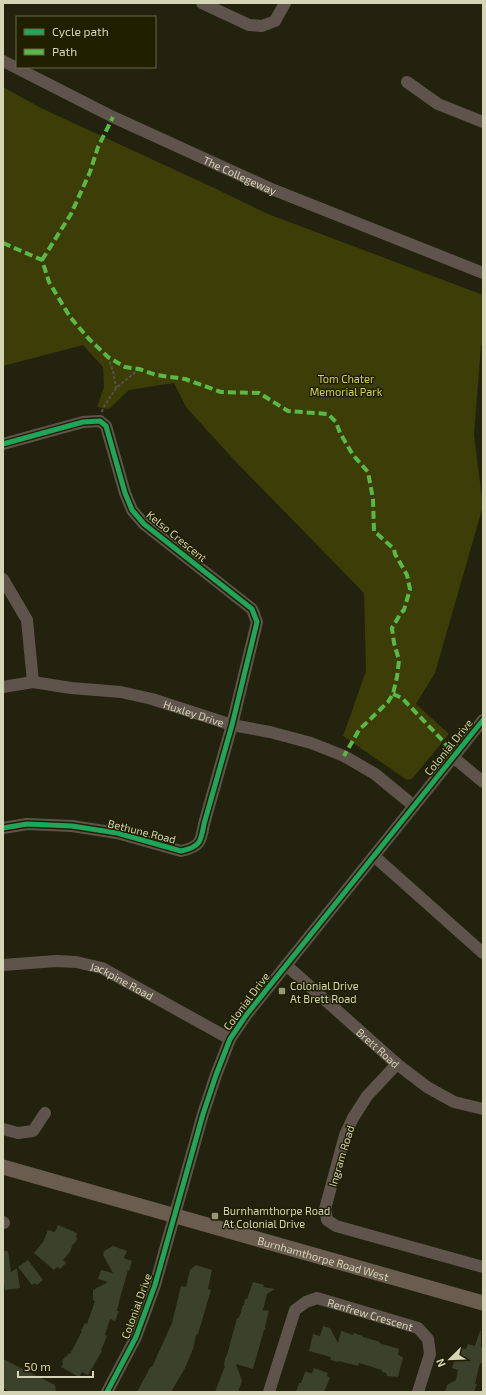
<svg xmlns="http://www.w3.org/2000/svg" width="486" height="1395" font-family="'Exo 2',sans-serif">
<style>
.green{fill:#3d3d07}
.building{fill:#3b412a}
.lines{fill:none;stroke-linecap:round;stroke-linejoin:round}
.path{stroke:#585348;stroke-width:2;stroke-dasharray:3 2;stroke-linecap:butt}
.minor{stroke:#5e544b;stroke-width:12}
.major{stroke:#6b5c50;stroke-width:15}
.quiet{stroke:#58b947;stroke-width:4;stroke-dasharray:8 4;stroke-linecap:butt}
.cycleway-casing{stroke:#202000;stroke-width:8}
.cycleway{stroke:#20a55d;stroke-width:5}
.poi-dot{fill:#96967b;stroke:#202000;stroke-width:1.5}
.labels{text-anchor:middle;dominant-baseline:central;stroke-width:3;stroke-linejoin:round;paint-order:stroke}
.street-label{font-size:11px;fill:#d4d5b5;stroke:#202000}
.park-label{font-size:11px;fill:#d5d44c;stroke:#202000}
.poi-label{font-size:11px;fill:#d4d5b5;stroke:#202000;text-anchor:start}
</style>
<rect width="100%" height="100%" fill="#22220e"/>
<path class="green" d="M 3,87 L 41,108 L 212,187 L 268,214 L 483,295 L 483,342 L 481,346 L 474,435 L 483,506 L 435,673 L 416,704 L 449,734 L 412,779 L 407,780 L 343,736 L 366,671 L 364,593 L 236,462 L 186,407 L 174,383 L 129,390 L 109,409 L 97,407 L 104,387 L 103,367 L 83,345 L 3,366 Z"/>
<path class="building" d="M 58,1225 L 77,1233 L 76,1237 L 77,1239 L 75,1243 L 73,1244 L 70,1252 L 63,1260 L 66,1263 L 60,1269 L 57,1267 L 54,1270 L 34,1253 L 43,1242 L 48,1230 L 55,1232 Z
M 113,1246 L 127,1251 L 124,1258 L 132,1261 L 129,1271 L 128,1270 L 120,1298 L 117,1311 L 119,1311 L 115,1321 L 110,1319 L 105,1335 L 107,1336 L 101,1350 L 102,1351 L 88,1375 L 82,1372 L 79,1377 L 61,1367 L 63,1364 L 62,1361 L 65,1357 L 67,1356 L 69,1353 L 70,1354 L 82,1331 L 81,1331 L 85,1323 L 87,1324 L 95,1301 L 93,1300 L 93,1290 L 108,1282 L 98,1279 L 101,1270 L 113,1273 L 103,1255 L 104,1251 Z
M 3,1251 L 8,1251 L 11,1272 L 17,1268 L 20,1288 L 5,1290 L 3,1276 Z
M 28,1260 L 43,1280 L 37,1285 L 34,1283 L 32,1285 L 18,1267 Z
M 196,1265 L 212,1270 L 208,1289 L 211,1290 L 198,1334 L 196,1335 L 193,1349 L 185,1368 L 171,1392 L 137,1392 L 151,1366 L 152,1367 L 172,1323 L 181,1286 L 186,1287 L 190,1270 Z
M 253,1282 L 264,1285 L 263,1287 L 275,1289 L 267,1294 L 263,1310 L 269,1311 L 265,1327 L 266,1329 L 264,1330 L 253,1369 L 236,1364 L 242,1381 L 238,1392 L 215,1392 L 225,1366 L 224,1366 L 225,1358 L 227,1355 L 237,1318 L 239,1318 L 243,1305 L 244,1305 L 245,1299 L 247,1299 Z
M 323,1326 L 330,1328 L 338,1343 L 341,1331 L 353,1335 L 354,1333 L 363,1336 L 363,1337 L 380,1342 L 379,1343 L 399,1349 L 398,1355 L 403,1357 L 398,1377 L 387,1376 L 386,1373 L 382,1372 L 382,1370 L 359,1363 L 358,1366 L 339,1361 L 338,1362 L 330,1360 L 331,1357 L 309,1351 L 313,1334 L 320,1336 Z
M 480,1331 L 481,1331 L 481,1347 L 483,1348 L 483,1364 L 480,1363 L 475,1384 L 477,1384 L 474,1392 L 445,1392 L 447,1385 L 456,1380 L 458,1370 L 452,1368 L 455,1359 L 457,1360 L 460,1348 L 466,1349 L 468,1344 L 475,1346 Z
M 3,1359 L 55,1385 L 56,1392 L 10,1392 L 3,1388 Z
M 314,1368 L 328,1373 L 327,1376 L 330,1378 L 324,1392 L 296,1392 L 299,1383 L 301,1383 L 305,1372 L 312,1373 Z"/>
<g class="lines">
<path class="path" d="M 108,357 L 113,371 L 116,388
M 102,412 L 103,408 L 116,388 L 139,369"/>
<g class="minor">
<path d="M 202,3 L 249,25 L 262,26 L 275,21 L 285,3"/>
<path id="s1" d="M 3,61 L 113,117 L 269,188 L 483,273"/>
<path d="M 407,82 L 438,104 L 483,122"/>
<path d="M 3,444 L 83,422 L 100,421 L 106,426 L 125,493 L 132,510 L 144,524 L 252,609 L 257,622 L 232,725 L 204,824 C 201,842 200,847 181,851 L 117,833 L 72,826 L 27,824 L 3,828"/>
<path d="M 3,579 L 27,620 L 33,682"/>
<path id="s2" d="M 3,687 L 33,682 L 71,688 L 121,692 L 152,699 L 232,725 L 270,732 L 311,743 L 344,756 L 375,774 L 414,806"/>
<path d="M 453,757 L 483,782"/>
<path d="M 374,856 L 483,953"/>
<path id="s3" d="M 3,965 L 56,961 L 76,962 L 102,968 L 230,1039"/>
<path id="s4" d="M 286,965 L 397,1064 L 427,1087 L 454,1102 L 483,1109"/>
<path d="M 397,1064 L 367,1096 L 353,1118 L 345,1135 L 325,1209 L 327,1220 L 336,1226 L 483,1267"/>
<path d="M 3,1129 L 18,1133 L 33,1131 L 45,1113"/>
<path d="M 3,1222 L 4,1223"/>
<path d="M 107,1392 L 136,1337 L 155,1285 L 203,1114 L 216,1075 L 230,1039 L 247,1014 L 483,720"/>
<path id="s5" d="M 269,1392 L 295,1310 L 306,1302 L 317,1298 L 418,1328 L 428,1339 L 430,1354 L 418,1392"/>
</g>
<path class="major" id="s6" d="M 3,1167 L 483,1303"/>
<path class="quiet" d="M 3,243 L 42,260 L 49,282 L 70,317 L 89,339 L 108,357 L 125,367 L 139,369 L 156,375 L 185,379 L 221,392 L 259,393 L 288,411 L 328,414 L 336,422 L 340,433 L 353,455 L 368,472 L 373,499 L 374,531 L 394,549 L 395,554 L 407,575 L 410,589 L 404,610 L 401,613 L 392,628 L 394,643 L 399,660 L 397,677 L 393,694 L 388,702 L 359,730 L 344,756
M 42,260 L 71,214 L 90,172 L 98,147 L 113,117
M 393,694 L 402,698 L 445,743 L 453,757"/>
<g class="cycleway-casing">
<path id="cycleway" d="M 3,444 L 83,422 L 100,421 L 106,426 L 125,493 L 132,510 L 144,524 L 252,609 L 257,622 L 232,725 L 204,824 C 201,842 200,847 181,851 L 117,833 L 72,826 L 27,824 L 3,828
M 107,1392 L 136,1337 L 155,1285 L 203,1114 L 216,1075 L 230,1039 L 247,1014 L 483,720"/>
</g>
<use href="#cycleway" class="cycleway"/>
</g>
<g class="poi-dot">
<rect x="278" y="987" width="8" height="8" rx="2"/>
<rect x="211" y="1212" width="8" height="8" rx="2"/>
</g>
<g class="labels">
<g class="street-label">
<text stroke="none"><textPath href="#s1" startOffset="263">The Collegeway</textPath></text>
<text transform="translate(177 536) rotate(39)">Kelso Crescent</text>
<text stroke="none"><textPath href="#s2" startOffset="195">Huxley Drive</textPath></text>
<text transform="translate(448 747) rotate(-51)">Colonial Drive</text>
<text transform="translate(142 831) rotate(14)">Bethune Road</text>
<text stroke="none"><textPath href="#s3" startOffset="123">Jackpine Road</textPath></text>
<text transform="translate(246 1001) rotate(-53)">Colonial Drive</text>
<text stroke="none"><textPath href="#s4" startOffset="124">Brett Road</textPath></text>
<text transform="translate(341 1156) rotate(-73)">Ingram Road</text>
<text stroke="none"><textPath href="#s6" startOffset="333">Burnhamthorpe Road West</textPath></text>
<text transform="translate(136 1306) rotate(-70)">Colonial Drive</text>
<text stroke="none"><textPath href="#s5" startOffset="167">Renfrew Crescent</textPath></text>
</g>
<g class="park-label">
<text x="346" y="378">Tom Chater<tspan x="346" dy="13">Memorial Park</tspan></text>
</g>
<g class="poi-label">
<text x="290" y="985">Colonial Drive<tspan x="290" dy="13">At Brett Road</tspan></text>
<text x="223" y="1210">Burnhamthorpe Road<tspan x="223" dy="13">At Colonial Drive</tspan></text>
</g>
</g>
<rect width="486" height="1395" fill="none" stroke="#d4d5b5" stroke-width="8"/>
<rect x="16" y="16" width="140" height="52" fill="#202000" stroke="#686848"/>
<rect x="24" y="29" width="20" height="6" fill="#20a55d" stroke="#686848"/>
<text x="52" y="36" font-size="12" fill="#d4d5b5">Cycle path</text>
<rect x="24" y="49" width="20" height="6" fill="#58b947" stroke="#686848"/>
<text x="52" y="56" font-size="12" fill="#d4d5b5">Path</text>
<g transform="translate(450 1359) rotate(247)" stroke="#202000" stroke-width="3" paint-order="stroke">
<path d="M0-3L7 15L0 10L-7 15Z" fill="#d4d5b5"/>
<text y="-6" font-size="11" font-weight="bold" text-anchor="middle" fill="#d4d5b5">N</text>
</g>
<path d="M18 1371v6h75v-6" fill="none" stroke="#d4d5b5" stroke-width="2"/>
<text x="24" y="1371" font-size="12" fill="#d4d5b5" stroke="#202000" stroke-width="3" paint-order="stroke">50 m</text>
</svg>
